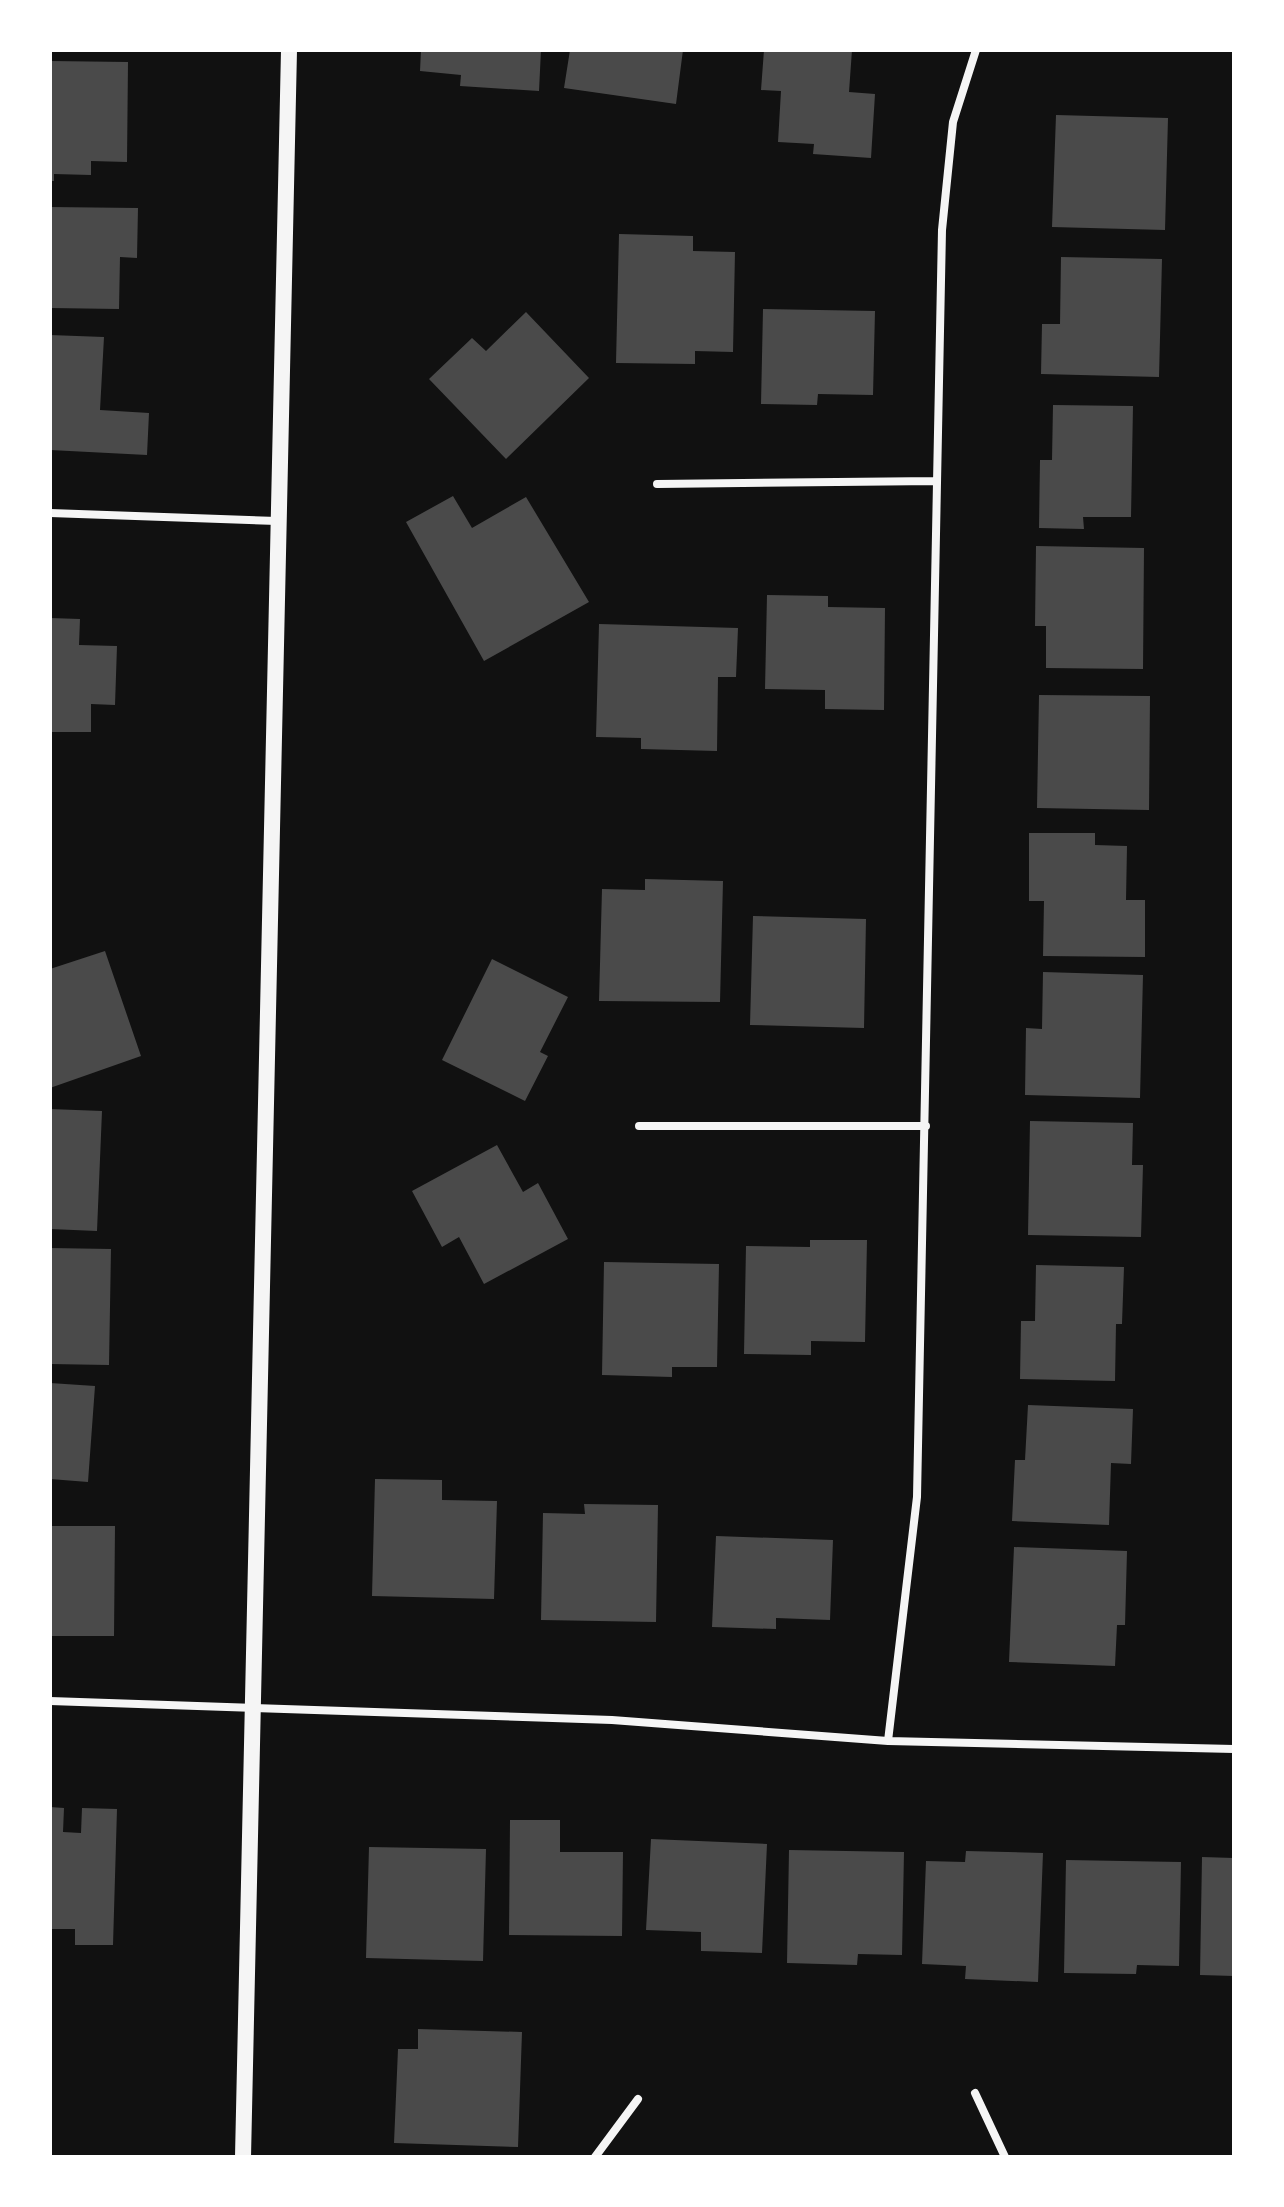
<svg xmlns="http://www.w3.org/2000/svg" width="1284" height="2207" font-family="Overpass,sans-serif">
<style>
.building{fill:#4a4a4a}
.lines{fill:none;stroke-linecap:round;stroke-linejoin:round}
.minor{stroke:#f5f5f5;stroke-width:8}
.secondary{stroke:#f5f5f5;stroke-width:16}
</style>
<rect width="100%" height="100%" fill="#111"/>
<path class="building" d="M 421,50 L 541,50 L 539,91 L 460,86 L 461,75 L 420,71 Z
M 570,50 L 683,50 L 676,104 L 564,88 Z
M 764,50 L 852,50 L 849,92 L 875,94 L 871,158 L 813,154 L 814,144 L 778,142 L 781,91 L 761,90 Z
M 50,61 L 128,62 L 127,162 L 91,161 L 91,175 L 54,174 L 54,181 L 50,181 Z
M 1056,115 L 1168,118 L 1165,230 L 1052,227 Z
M 50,207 L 138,208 L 137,258 L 120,257 L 119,309 L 50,308 Z
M 619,234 L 693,236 L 693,251 L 735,252 L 733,352 L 695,351 L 695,364 L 616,363 Z
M 1061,257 L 1162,259 L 1159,377 L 1041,374 L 1042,324 L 1060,324 Z
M 763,309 L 875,311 L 873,395 L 818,394 L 817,405 L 761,404 Z
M 526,312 L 589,378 L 506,459 L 429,379 L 472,338 L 486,351 Z
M 50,335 L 104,337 L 100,410 L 149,413 L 147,455 L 50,450 Z
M 1053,405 L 1133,406 L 1131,517 L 1083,517 L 1084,529 L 1039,528 L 1040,460 L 1052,460 Z
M 453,496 L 472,528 L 526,497 L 589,602 L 484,661 L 406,522 Z
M 1036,546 L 1144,548 L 1143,669 L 1046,668 L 1046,626 L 1035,626 Z
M 767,595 L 828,596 L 828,607 L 885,608 L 884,710 L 825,709 L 825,690 L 765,689 Z
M 50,618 L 80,619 L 79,645 L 117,646 L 115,705 L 91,704 L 91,732 L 50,732 Z
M 599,624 L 738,628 L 736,677 L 718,677 L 717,751 L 641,749 L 641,738 L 596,737 Z
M 1039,695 L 1150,696 L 1149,810 L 1037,808 Z
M 1029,833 L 1095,833 L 1095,845 L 1127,846 L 1126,900 L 1145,900 L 1145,957 L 1043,956 L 1044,901 L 1029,901 Z
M 645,879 L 723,881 L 720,1002 L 599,1001 L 602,889 L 645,890 Z
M 753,916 L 866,919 L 864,1028 L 750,1025 Z
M 105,951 L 141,1056 L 50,1088 L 50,969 Z
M 492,959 L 568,997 L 540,1052 L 548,1056 L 525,1101 L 442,1060 Z
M 1043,972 L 1143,975 L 1140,1098 L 1025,1095 L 1026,1028 L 1042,1029 Z
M 50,1109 L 102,1111 L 97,1231 L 50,1229 Z
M 1030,1121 L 1133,1123 L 1132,1165 L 1143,1165 L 1141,1237 L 1028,1235 Z
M 497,1145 L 523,1192 L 538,1183 L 568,1239 L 484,1284 L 459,1237 L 442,1247 L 412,1191 Z
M 810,1240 L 867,1240 L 865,1342 L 811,1341 L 811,1355 L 744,1354 L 746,1246 L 810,1247 Z
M 50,1248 L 111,1249 L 109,1365 L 50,1364 Z
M 604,1262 L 719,1264 L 717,1367 L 672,1367 L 672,1377 L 602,1375 Z
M 1036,1265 L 1124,1267 L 1122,1324 L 1116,1324 L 1115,1381 L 1020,1379 L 1021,1321 L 1035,1321 Z
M 50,1383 L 95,1386 L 88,1482 L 50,1479 Z
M 1028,1405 L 1133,1409 L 1131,1464 L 1111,1463 L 1109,1525 L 1012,1521 L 1015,1460 L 1025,1460 Z
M 375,1479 L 442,1480 L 442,1500 L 497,1501 L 494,1599 L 372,1596 Z
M 584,1504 L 658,1505 L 656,1622 L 541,1620 L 543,1513 L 585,1514 Z
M 50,1526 L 115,1526 L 114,1636 L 50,1636 Z
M 716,1536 L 833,1540 L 830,1620 L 776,1618 L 776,1629 L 712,1627 Z
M 1014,1547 L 1127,1551 L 1125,1625 L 1117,1625 L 1115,1666 L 1009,1662 Z
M 50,1807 L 64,1808 L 63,1832 L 81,1833 L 82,1808 L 117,1809 L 113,1945 L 75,1945 L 75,1929 L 50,1929 Z
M 510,1820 L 560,1820 L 560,1852 L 623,1852 L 622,1936 L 509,1935 Z
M 651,1839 L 767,1844 L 762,1953 L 701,1951 L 701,1932 L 646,1930 Z
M 369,1847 L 486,1849 L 483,1961 L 366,1958 Z
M 789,1850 L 904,1852 L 902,1955 L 858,1954 L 857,1965 L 787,1963 Z
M 966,1851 L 1043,1853 L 1038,1982 L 965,1979 L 966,1966 L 922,1964 L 926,1861 L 965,1862 Z
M 1202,1857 L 1234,1858 L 1234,1976 L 1200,1975 Z
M 1066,1860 L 1181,1862 L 1179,1966 L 1137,1965 L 1136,1974 L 1064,1973 Z
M 418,2029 L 522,2032 L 518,2147 L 394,2143 L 398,2049 L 418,2049 Z"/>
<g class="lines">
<path class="minor" d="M 657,484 L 936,481
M 50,513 L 277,521
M 639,1126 L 926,1126
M 50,1701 L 612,1720 L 888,1741 L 1234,1749
M 888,1741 L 917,1497 L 942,230 L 953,122 L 976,50
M 975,2093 L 1005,2157
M 595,2157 L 638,2099"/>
<path class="secondary" d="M 243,2157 L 289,50"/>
</g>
<rect width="1284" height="2207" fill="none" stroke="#ffffff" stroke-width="104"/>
</svg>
